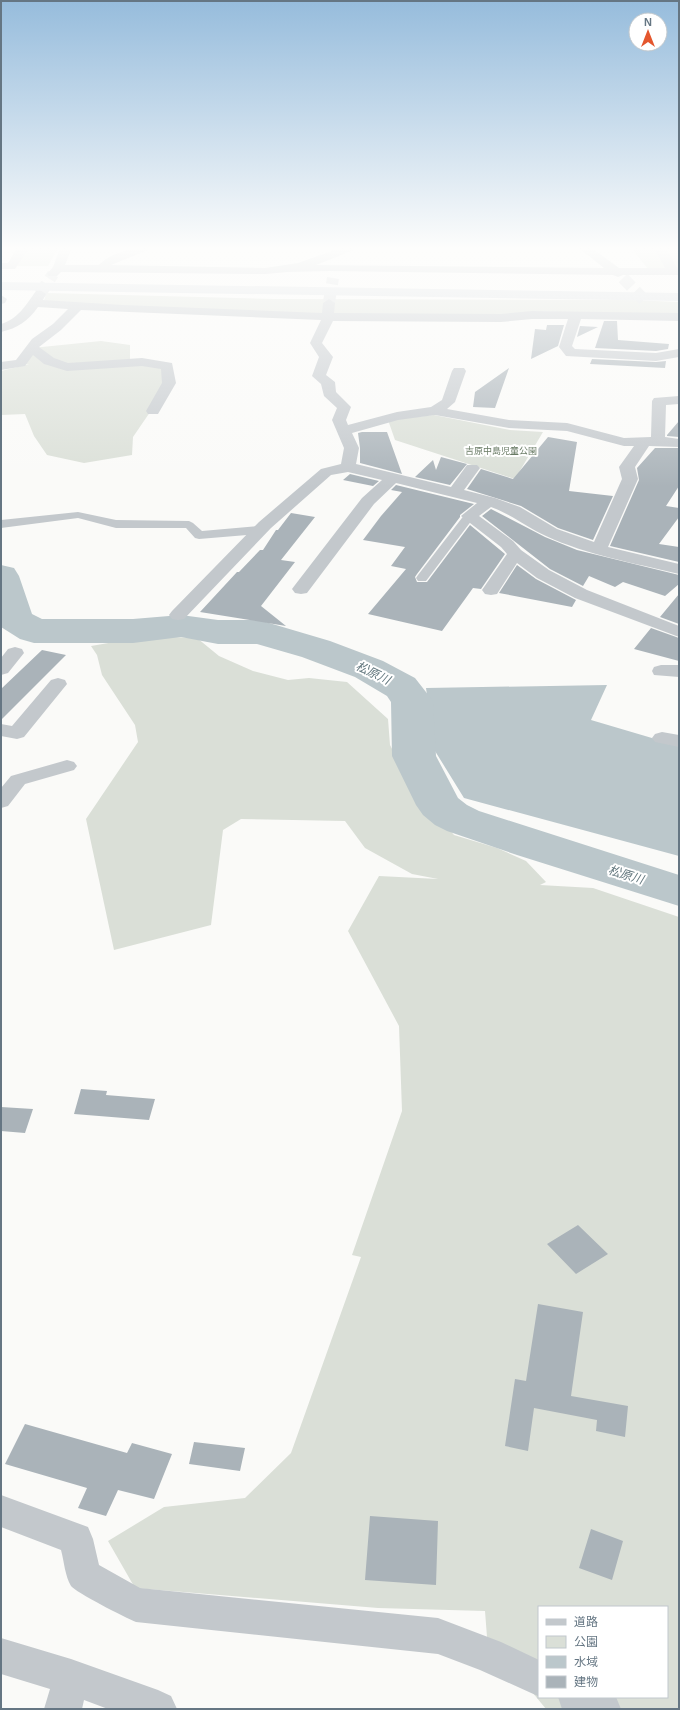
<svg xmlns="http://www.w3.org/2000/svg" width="680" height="1710" font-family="Arial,'Noto Sans JP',sans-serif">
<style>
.green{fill:#dadfd7;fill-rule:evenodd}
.water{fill:#bbc7cb}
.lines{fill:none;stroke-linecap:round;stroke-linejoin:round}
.river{fill:#bbc7cb;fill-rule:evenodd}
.building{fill:#aab3b9}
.minor-tunnel{stroke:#d5d9db;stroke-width:12;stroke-dasharray:12 6;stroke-linecap:butt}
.service{fill:#c3c8cc;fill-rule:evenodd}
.minor{fill:#c3c8cc;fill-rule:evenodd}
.tertiary{fill:#c3c8cc;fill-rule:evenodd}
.motorway{fill:#d6dbdf;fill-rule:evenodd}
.labels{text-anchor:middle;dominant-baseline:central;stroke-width:4;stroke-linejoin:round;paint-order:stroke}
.far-park-label{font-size:9px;fill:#687a64;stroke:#fff}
.water-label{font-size:12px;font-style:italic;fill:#60757c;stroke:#fff}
</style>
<rect width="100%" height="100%" fill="#fafaf8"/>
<path class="green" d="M 26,248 L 58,248 L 48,266 L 17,266 Z
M 631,248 L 679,248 L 679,270 L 648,269 Z
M 47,293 L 275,299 L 632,300 L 679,302 L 679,317 L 536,311 L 485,318 L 339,317 L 52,303 L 44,300 Z
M 101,341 L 130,345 L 130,359 L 167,366 L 159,399 L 133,437 L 132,455 L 84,463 L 47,455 L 34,436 L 25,414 L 1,415 L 1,371 L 29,364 L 24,364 L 32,348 Z
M 434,415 L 510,430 L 543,432 L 515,479 L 395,440 L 388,420 Z
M 172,637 L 197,638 L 219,656 L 253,671 L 288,680 L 309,678 L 347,682 L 388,719 L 390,745 L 409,782 L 454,835 L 497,848 L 526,861 L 546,882 L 540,885 L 593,888 L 679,917 L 679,1709 L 546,1709 L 487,1637 L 485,1611 L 378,1608 L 135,1588 L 108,1541 L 164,1507 L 245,1498 L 291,1453 L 361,1257 L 352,1255 L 402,1111 L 399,1026 L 348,931 L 379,876 L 438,879 L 412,874 L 365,848 L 345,821 L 241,819 L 223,830 L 211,925 L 114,950 L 86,819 L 138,742 L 135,725 L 102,675 L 97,655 L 91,646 L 126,640 ZM 539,1607 L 667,1607 L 667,1697 L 539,1697 Z"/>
<path class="water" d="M 607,685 L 591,720 L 679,746 L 679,856 L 464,798 L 435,751 L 426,688 Z"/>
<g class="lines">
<path class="river" d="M 1,565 L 14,568 L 19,576 L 32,614 L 42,619 L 133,619 L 181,615 L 218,620 L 259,620 L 330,641 L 383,661 L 415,678 L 433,701 L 436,756 L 458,798 L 467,805 L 479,811 L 679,875 L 679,906 L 517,855 L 447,831 L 435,825 L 423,815 L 416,805 L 392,756 L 391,702 L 387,696 L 355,677 L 302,657 L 257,644 L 218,644 L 181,637 L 133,643 L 34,643 L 20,639 L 1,627 Z"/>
</g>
<path class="building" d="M 604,321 L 617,321 L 618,340 L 669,344 L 668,349 L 656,351 L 595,348 Z
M 547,325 L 564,325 L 558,346 L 531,359 L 535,329 L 546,330 Z
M 580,326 L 598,327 L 577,337 Z
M 592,359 L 656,362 L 666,361 L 665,368 L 590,364 Z
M 509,368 L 495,408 L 473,407 L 475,392 Z
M 679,421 L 679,437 L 667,436 L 667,435 Z
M 362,432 L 387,432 L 402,474 L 360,463 L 360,448 L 358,433 Z
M 548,437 L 577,442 L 569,491 L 613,496 L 593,540 L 558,528 L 521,506 L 467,489 L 481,469 L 513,479 Z
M 655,448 L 679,448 L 679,486 L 666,506 L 679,508 L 679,517 L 659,544 L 679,547 L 679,562 L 610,546 L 639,480 L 637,468 Z
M 441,457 L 467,464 L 450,485 L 415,477 L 433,460 L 436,470 Z
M 350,474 L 379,481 L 373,486 L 343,480 Z
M 396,485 L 474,504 L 460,515 L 460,517 L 417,574 L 415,577 L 417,582 L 427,582 L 470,525 L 505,554 L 481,589 L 473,588 L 442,631 L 368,614 L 406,569 L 391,566 L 405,547 L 363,540 L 381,516 L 402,492 L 391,490 Z
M 491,509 L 545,537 L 577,550 L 679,575 L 679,584 L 665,596 L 623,582 L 615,587 L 589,576 L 583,586 L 550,569 L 482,516 Z
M 291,513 L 315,517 L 281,560 L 295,562 L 261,606 L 286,626 L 200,612 L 237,572 L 239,572 L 260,550 L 263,550 L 276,530 L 278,530 Z
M 517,565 L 536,579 L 576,600 L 572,607 L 499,593 Z
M 679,594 L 679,624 L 660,617 Z
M 651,628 L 679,638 L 679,661 L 634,649 Z
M 42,650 L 66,655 L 1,720 L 1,689 Z
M 81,1089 L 107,1091 L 106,1095 L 155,1099 L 149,1120 L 74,1114 Z
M 1,1107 L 33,1109 L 25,1133 L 1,1131 Z
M 578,1225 L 608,1254 L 576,1274 L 547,1244 Z
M 538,1304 L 583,1312 L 571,1396 L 628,1406 L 625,1437 L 596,1431 L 597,1420 L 534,1408 L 528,1451 L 505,1446 L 515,1379 L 526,1381 Z
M 25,1424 L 127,1453 L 132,1443 L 172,1454 L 154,1499 L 118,1490 L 106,1516 L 78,1508 L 87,1488 L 5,1464 Z
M 194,1442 L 245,1448 L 240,1471 L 189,1464 Z
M 370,1516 L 438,1521 L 436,1585 L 365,1580 Z
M 591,1529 L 623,1541 L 612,1580 L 579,1568 Z"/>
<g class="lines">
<path class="minor-tunnel" d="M 623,278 L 648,304
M 40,294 L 53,274
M 329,302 L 333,278"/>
<path class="service" d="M 78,512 L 116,520 L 189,521 L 193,523 L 202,531 L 260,526 L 266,530 L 260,534 L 199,539 L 195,538 L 186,528 L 116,528 L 78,518 L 1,528 L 1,520 Z
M 469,513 L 475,516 L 426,581 L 418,581 L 416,578 L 418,575 L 465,514 Z"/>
<path class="minor" d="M 17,248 L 29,248 L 15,269 L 1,269 L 1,263 L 8,263 Z
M 60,248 L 72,248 L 65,265 L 99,265 C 111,252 132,248 150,248 L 148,250 L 111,265 L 265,268 L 298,263 L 340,248 L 356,248 L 354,250 L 316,265 L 604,268 L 579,248 L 592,248 L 619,268 L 665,268 L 654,248 L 666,248 L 677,268 L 679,269 L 679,275 L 623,275 L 618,277 L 613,275 L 329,271 L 288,272 L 265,274 L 61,272 L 57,276 L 49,276 L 47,274 L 53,267 Z
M 40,290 L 46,294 L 43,300 L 123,305 L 322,313 L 323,303 L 329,299 L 335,303 L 334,313 L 501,314 L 532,311 L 679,313 L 679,321 L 581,319 L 572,346 L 575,349 L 656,353 L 679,349 L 679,357 L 656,361 L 566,356 L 559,347 L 568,319 L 532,319 L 501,322 L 333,321 L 322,343 L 333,357 L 326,375 L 335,382 L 336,392 L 351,407 L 346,420 L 348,425 L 397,412 L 431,407 L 442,400 L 452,371 L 454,368 L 464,368 L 466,371 L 455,402 L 447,409 L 509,420 L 567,423 L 624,438 L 651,437 L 652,401 L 654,398 L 679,396 L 679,404 L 666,405 L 665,437 L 679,439 L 679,447 L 649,446 L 635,467 L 638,479 L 608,547 L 679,564 L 679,574 C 634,563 587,555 546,536 C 526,527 511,514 491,507 L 479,516 L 513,541 L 521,550 L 549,570 L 587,590 L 679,626 L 679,637 L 575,598 L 537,578 L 517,563 L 497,594 L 491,595 L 485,594 L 482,590 L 507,554 L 501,547 L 461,516 L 477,503 L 396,483 L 374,504 L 307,593 L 301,594 L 295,593 L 292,589 L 295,585 L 362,498 L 382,480 L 348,472 L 331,475 L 271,528 L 184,619 L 178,620 L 172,619 L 169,615 L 172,611 L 259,522 L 321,469 L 341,464 L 344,448 L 332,420 L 337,408 L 324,396 L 321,384 L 312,376 L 319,357 L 310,343 L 321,320 L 81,310 L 61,330 L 39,347 L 54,358 L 68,363 L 142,358 L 172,363 L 176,383 L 158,414 L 148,414 L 146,411 L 162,383 L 161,369 L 142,366 L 67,371 L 44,364 L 33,355 L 25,366 L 1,370 L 1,362 L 16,360 L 32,339 L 53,324 L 68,309 L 38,307 C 28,321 18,328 1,332 L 1,324 C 18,319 26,305 36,291 ZM 435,415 L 509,428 L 567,431 L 624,446 L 634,446 L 619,467 L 622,479 L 594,542 L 557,529 L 520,507 L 495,498 L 464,490 L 480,468 L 477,465 L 467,465 L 451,487 L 356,464 L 359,448 L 352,433 L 398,420 Z
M 1,295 L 7,299 L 5,303 L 1,304 Z
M 15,647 L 22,649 L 24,653 L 8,673 L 1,675 L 1,658 L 8,649 Z
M 661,665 L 679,665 L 679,677 L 654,675 L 652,671 L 654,667 Z
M 58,678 L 65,680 L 67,684 L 24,737 L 17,739 L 1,736 L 1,724 L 12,726 L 51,680 Z
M 662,732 L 679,735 L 679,747 L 655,742 L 652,738 L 655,734 Z
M 67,760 L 74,762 L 77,766 L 74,770 L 25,784 L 8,806 L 1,808 L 1,788 L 11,776 Z
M 1,1495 L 88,1527 L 93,1539 L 99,1565 L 140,1588 L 438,1618 L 501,1642 L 539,1660 L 540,1697 L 480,1670 L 438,1654 L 136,1622 C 126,1618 75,1592 71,1586 C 65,1576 64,1561 61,1550 L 1,1527 Z
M 558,1697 L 616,1697 L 621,1709 L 562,1709 Z"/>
<path class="tertiary" d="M 1,1638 L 71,1659 L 158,1690 L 171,1696 L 177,1709 L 108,1709 L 84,1700 L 82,1709 L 44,1709 L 50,1689 L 1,1674 Z"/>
<path class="motorway" d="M 1,282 L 679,293 L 679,301 L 1,290 Z"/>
</g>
<linearGradient id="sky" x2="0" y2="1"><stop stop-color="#96bcdc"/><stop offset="0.51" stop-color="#fdfdfc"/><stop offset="1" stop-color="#fdfdfc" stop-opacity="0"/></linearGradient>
<rect width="680" height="487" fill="url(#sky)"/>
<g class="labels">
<g class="far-park-label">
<text x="501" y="451">吉原中島児童公園</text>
</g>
<g class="water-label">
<text transform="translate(373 673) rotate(26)">松原川</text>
<text transform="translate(626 875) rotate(17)">松原川</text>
</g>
</g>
<rect width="680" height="1710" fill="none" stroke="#657683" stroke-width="4"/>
<rect x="538" y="1606" width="130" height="92" fill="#ffffff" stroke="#c1c8cd"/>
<rect x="546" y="1619" width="20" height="6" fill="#c3c8cc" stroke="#c1c8cd"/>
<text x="574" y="1626" font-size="12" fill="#657683">道路</text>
<rect x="546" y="1636" width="20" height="12" fill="#dadfd7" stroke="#c1c8cd"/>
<text x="574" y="1646" font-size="12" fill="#657683">公園</text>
<rect x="546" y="1656" width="20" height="12" fill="#bbc7cb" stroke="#c1c8cd"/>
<text x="574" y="1666" font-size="12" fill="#657683">水域</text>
<rect x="546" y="1676" width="20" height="12" fill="#aab3b9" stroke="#c1c8cd"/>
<text x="574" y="1686" font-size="12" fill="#657683">建物</text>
<g transform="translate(648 32)"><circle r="19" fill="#ffffff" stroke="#c1c8cd"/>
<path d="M0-3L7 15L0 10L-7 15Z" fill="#e4572e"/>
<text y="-6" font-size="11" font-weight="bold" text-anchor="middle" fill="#657683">N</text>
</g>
</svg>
